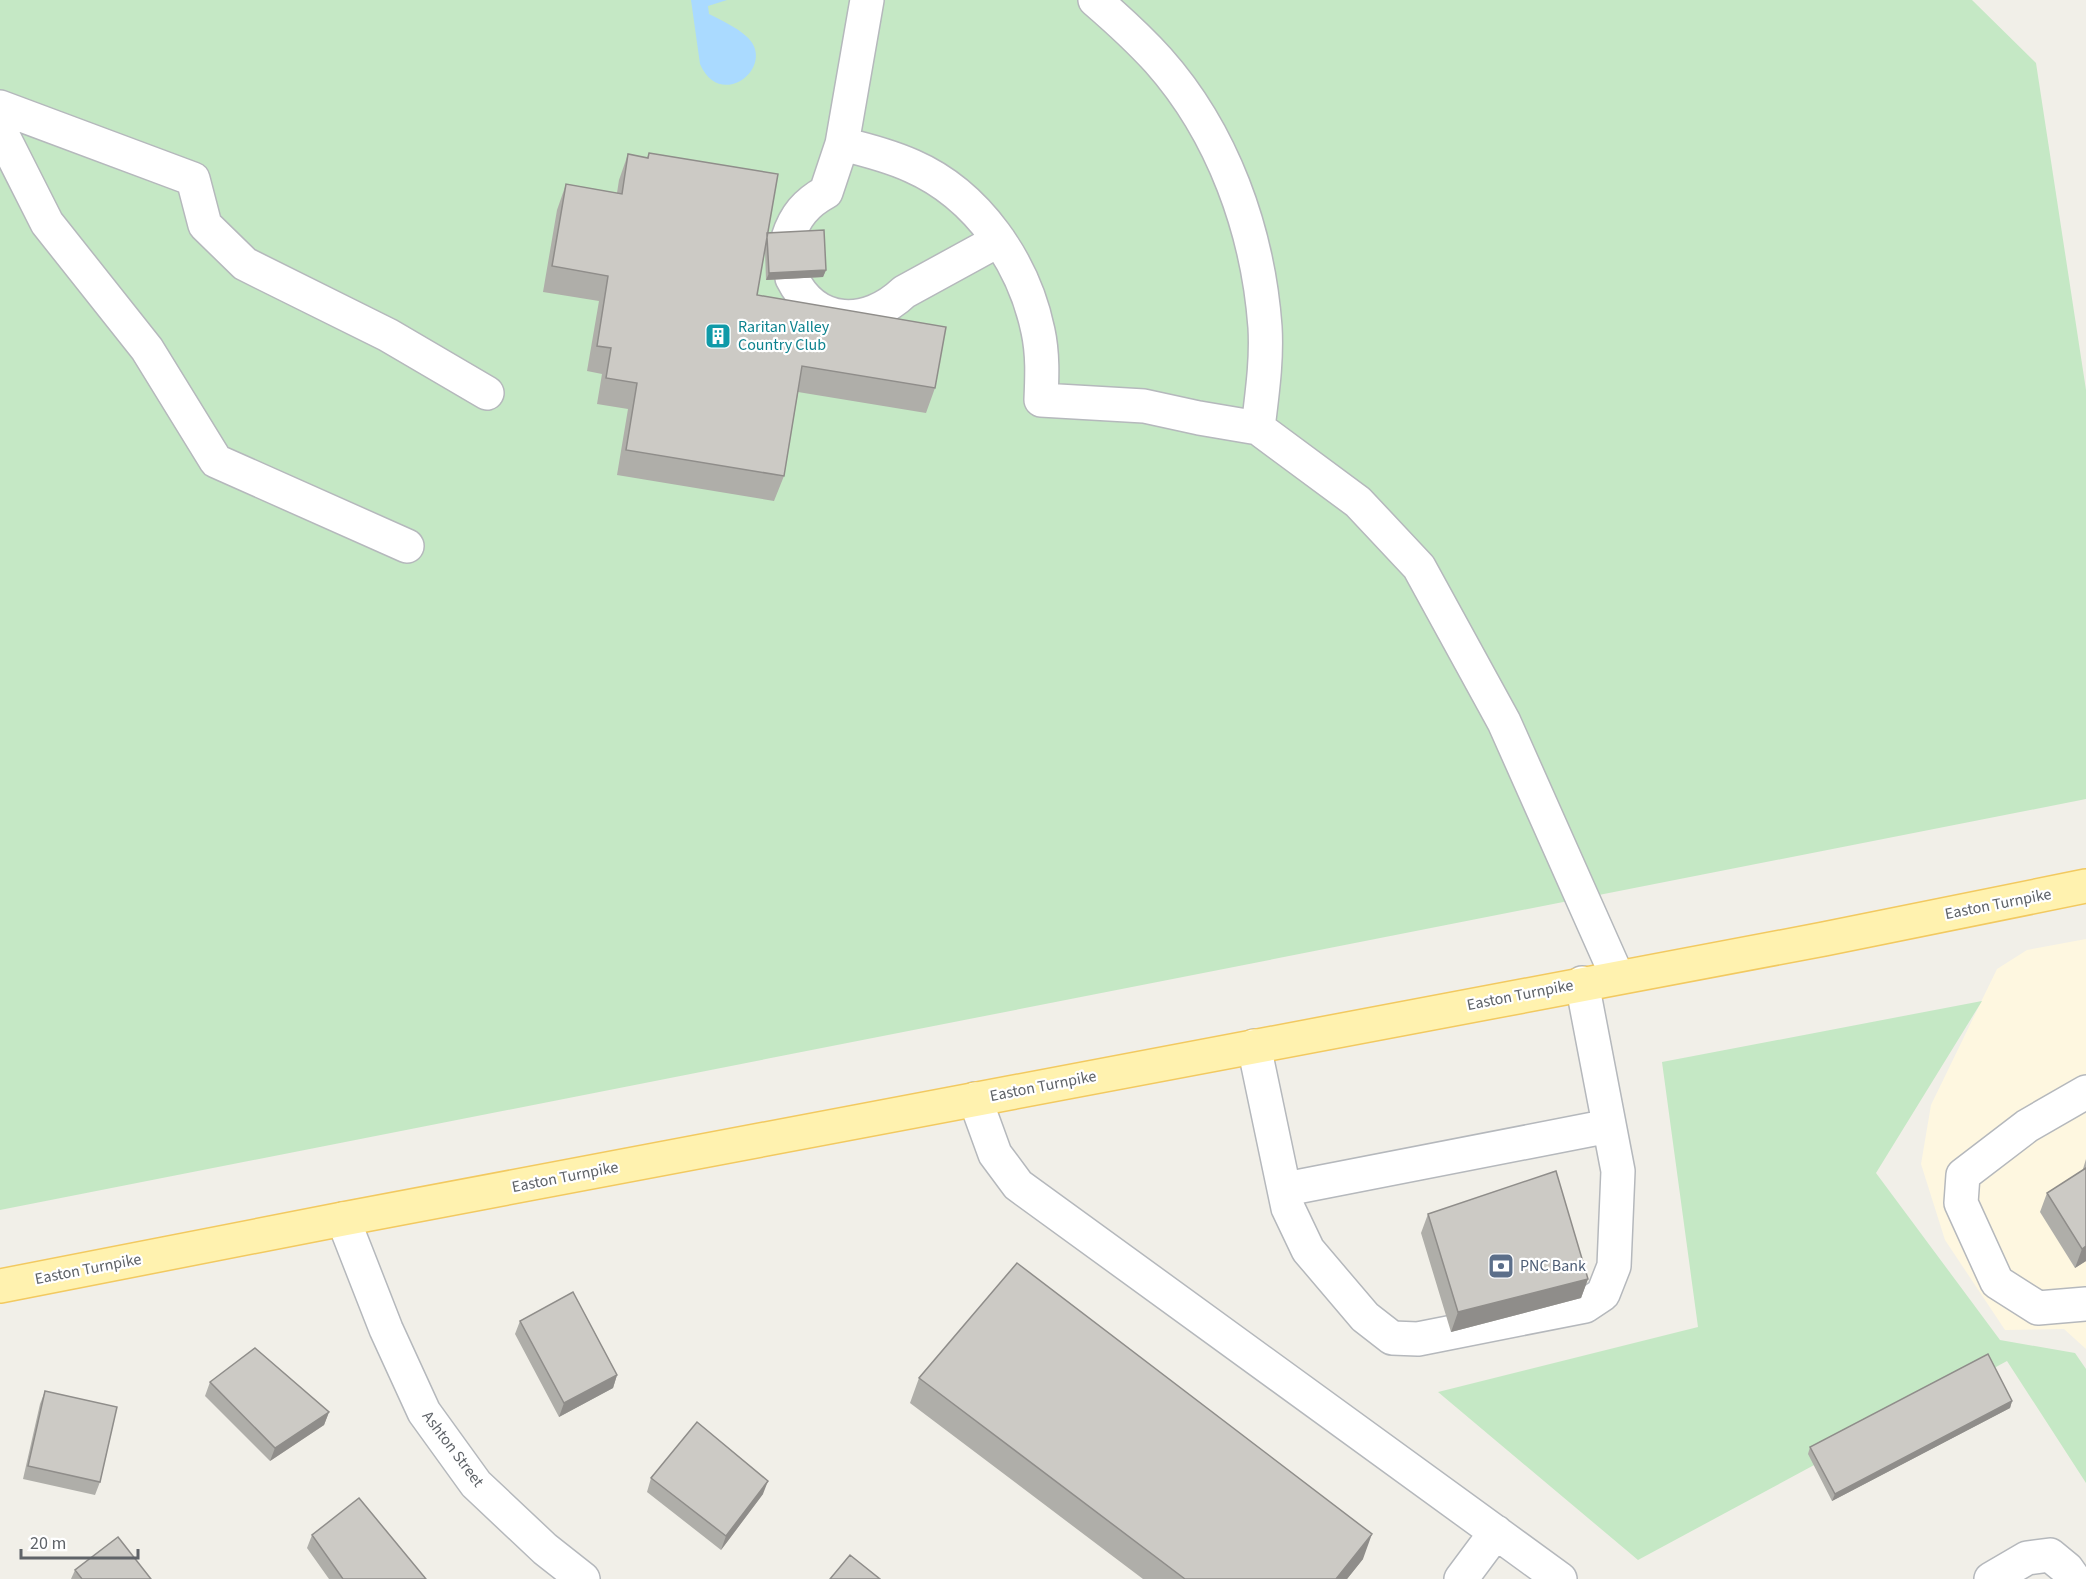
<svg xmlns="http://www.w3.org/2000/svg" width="2086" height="1579" font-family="'Source Sans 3',sans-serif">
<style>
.commercial{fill:#fef7e0}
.green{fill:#c5e8c5}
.water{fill:#aadaff}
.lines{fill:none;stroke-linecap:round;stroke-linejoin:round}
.minor-casing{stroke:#b5b8bc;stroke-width:36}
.major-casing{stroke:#f2c960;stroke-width:36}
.minor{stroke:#fff;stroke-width:33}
.major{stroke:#fff2af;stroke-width:33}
.wall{fill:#afaea9}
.shaded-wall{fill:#8f8d8a}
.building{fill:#cccac5;stroke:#8f8d8a;stroke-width:1.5}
.labels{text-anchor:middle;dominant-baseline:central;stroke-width:4.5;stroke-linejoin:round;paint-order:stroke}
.culture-label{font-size:16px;fill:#0d838f;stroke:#fff;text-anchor:start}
.street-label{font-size:16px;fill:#5f6368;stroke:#fff}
.service-label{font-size:16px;fill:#4e5e75;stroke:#fff;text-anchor:start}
</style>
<rect width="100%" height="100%" fill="#f1efe8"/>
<path class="commercial" d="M 2086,939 L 2086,1349 L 2064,1329 L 2005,1330 L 1945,1240 L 1921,1164 L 1931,1105 L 1997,969 L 2027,950 Z"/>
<path class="green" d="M 0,0 L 1972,0 L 2036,63 L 2086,390 L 2086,799 L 0,1210 Z
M 1982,1001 L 1876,1173 L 2000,1340 L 2075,1353 L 2086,1369 L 2086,1483 L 2007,1361 L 1638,1560 L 1438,1392 L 1698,1327 L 1662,1062 Z"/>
<path class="water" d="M 691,0 L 727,0 L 708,6 L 709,14 C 721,20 736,27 746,36 C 779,64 721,113 700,64 Z"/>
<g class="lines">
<g class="minor-casing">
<path id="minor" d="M 867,0 L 842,144 C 867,150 890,156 912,166 C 978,195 1024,263 1038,331 C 1043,354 1042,377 1041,400 L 1144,406 L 1199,418 L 1258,428 L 1358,502 L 1419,567 L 1504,722 L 1617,976
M 1095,0 C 1117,19 1138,38 1158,60 C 1223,133 1258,231 1265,327 C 1267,361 1262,394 1258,428
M 0,107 L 193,179 L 205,225 L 245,264 L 388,335 L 487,393
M 0,130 L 47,223 L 147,349 L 216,461 L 407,546
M 788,238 C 795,216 806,203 826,192 L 842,144
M 792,278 C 816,327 867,327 904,292 L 999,240
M 1254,1046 L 1288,1208 L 1308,1250 L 1365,1317 L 1392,1338 L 1418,1339 L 1585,1306 L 1603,1294 L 1614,1266 L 1618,1171 L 1582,983
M 2086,1092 L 2027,1126 L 1963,1175 L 1961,1203 L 1997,1282 L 2038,1308 L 2086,1304
M 975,1099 L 995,1154 L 1018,1185 L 1560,1579
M 1286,1189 L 1609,1126
M 343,1219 L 386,1329 L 424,1412 L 476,1484 L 545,1549 L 583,1579
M 1461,1579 L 1496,1532
M 1991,1579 L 2027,1558 L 2050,1555 L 2067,1569 L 2074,1579"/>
</g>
<g class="major-casing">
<path id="major" d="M 0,1286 L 343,1219 L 1824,939 L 2086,886"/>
</g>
<use href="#minor" class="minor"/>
<use href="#major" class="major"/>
</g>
<path class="wall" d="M 649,153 L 767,233 L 826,270 L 823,277 L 766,280 L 765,250 L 757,295 L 935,388 L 926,413 L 798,392 L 784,476 L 774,501 L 617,475 L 628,409 L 597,404 L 602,374 L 587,371 L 599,301 L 543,292 L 557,210 L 566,184 L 617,193 L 619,180 L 628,154 L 647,158 Z
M 2086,1159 L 2086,1261 L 2075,1268 L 2040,1212 L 2047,1193 L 2083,1170 L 2083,1169 Z
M 1428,1214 L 1588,1279 L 1581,1298 L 1451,1332 L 1421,1233 Z
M 520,1321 L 617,1375 L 613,1388 L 559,1417 L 515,1334 Z
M 919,1378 L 1363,1559 L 1347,1579 L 1143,1579 L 910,1403 Z
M 210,1382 L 329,1412 L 324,1425 L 270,1461 L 205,1396 Z
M 45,1391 L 100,1482 L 95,1495 L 23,1479 L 40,1404 Z
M 2012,1401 L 2010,1408 L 1832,1501 L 1808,1454 L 1810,1447 Z
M 651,1478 L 763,1494 L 721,1550 L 647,1492 Z
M 312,1535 L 426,1579 L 329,1579 L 307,1548 Z
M 75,1570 L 151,1579 L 71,1579 Z"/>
<path class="shaded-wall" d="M 826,270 L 823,277 L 766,280 L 769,273 Z
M 2086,1246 L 2086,1261 L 2075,1268 L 2082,1249 Z
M 1588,1279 L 1581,1298 L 1451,1332 L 1458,1312 Z
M 617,1375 L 613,1388 L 559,1417 L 564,1403 Z
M 2012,1401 L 2010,1408 L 1832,1501 L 1835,1494 Z
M 329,1412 L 324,1425 L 270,1461 L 275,1448 Z
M 768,1481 L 763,1494 L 721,1550 L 726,1536 Z
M 1372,1534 L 1363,1559 L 1347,1579 L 1336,1579 Z"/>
<path class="building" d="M 649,153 L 778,174 L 757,295 L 946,327 L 935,388 L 802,366 L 784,476 L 626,450 L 637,383 L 606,378 L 611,348 L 597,346 L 608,276 L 552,266 L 566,184 L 622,194 L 628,154 L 648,158 Z
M 824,230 L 826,270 L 769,273 L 767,237 L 767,233 Z
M 2086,1168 L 2086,1246 L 2082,1249 L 2047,1193 Z
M 1556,1171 L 1588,1279 L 1458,1312 L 1428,1214 Z
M 1017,1263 L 1372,1534 L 1336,1579 L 1185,1579 L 919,1378 Z
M 573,1292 L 617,1375 L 564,1403 L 520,1321 Z
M 255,1348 L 329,1412 L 275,1448 L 210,1382 Z
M 1988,1354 L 2012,1401 L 1835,1494 L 1810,1447 Z
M 45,1391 L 117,1407 L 100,1482 L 28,1466 Z
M 697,1422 L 768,1481 L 726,1536 L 651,1478 Z
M 359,1498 L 426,1579 L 343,1579 L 312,1535 Z
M 118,1537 L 151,1579 L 82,1579 L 75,1570 Z
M 850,1555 L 880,1579 L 830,1579 Z"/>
<defs>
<g id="building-square" transform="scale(1.35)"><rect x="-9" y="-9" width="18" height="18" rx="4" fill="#0f9aa8" stroke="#fff"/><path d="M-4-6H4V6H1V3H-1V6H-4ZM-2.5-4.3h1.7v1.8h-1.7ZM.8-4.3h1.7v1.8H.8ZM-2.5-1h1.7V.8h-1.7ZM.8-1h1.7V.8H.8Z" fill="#fff"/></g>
<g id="bank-square" transform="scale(1.35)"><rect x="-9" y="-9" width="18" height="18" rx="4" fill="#5c6f8a" stroke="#fff"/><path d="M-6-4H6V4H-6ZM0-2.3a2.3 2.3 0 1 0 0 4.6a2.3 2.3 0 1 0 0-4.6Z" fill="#fff"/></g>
</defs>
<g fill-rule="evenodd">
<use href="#building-square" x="718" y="336"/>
<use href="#bank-square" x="1501" y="1266"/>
</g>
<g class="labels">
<g class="culture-label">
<text x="738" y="327">Raritan Valley<tspan x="738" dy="18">Country Club</tspan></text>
</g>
<g class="street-label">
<text transform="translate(1998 904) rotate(-11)">Easton Turnpike</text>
<text transform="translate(1520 995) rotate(-11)">Easton Turnpike</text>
<text transform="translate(1043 1086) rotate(-11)">Easton Turnpike</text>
<text transform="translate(565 1177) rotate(-11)">Easton Turnpike</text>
<text transform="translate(88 1269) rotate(-11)">Easton Turnpike</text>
<text transform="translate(453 1449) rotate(53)">Ashton Street</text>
</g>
<g class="service-label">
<text x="1520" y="1266">PNC Bank</text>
</g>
</g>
<path d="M21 1549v9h117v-9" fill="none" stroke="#5f6368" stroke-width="3"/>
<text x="30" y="1549" font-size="18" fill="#5f6368" stroke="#ffffff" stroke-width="4.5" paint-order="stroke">20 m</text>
</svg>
